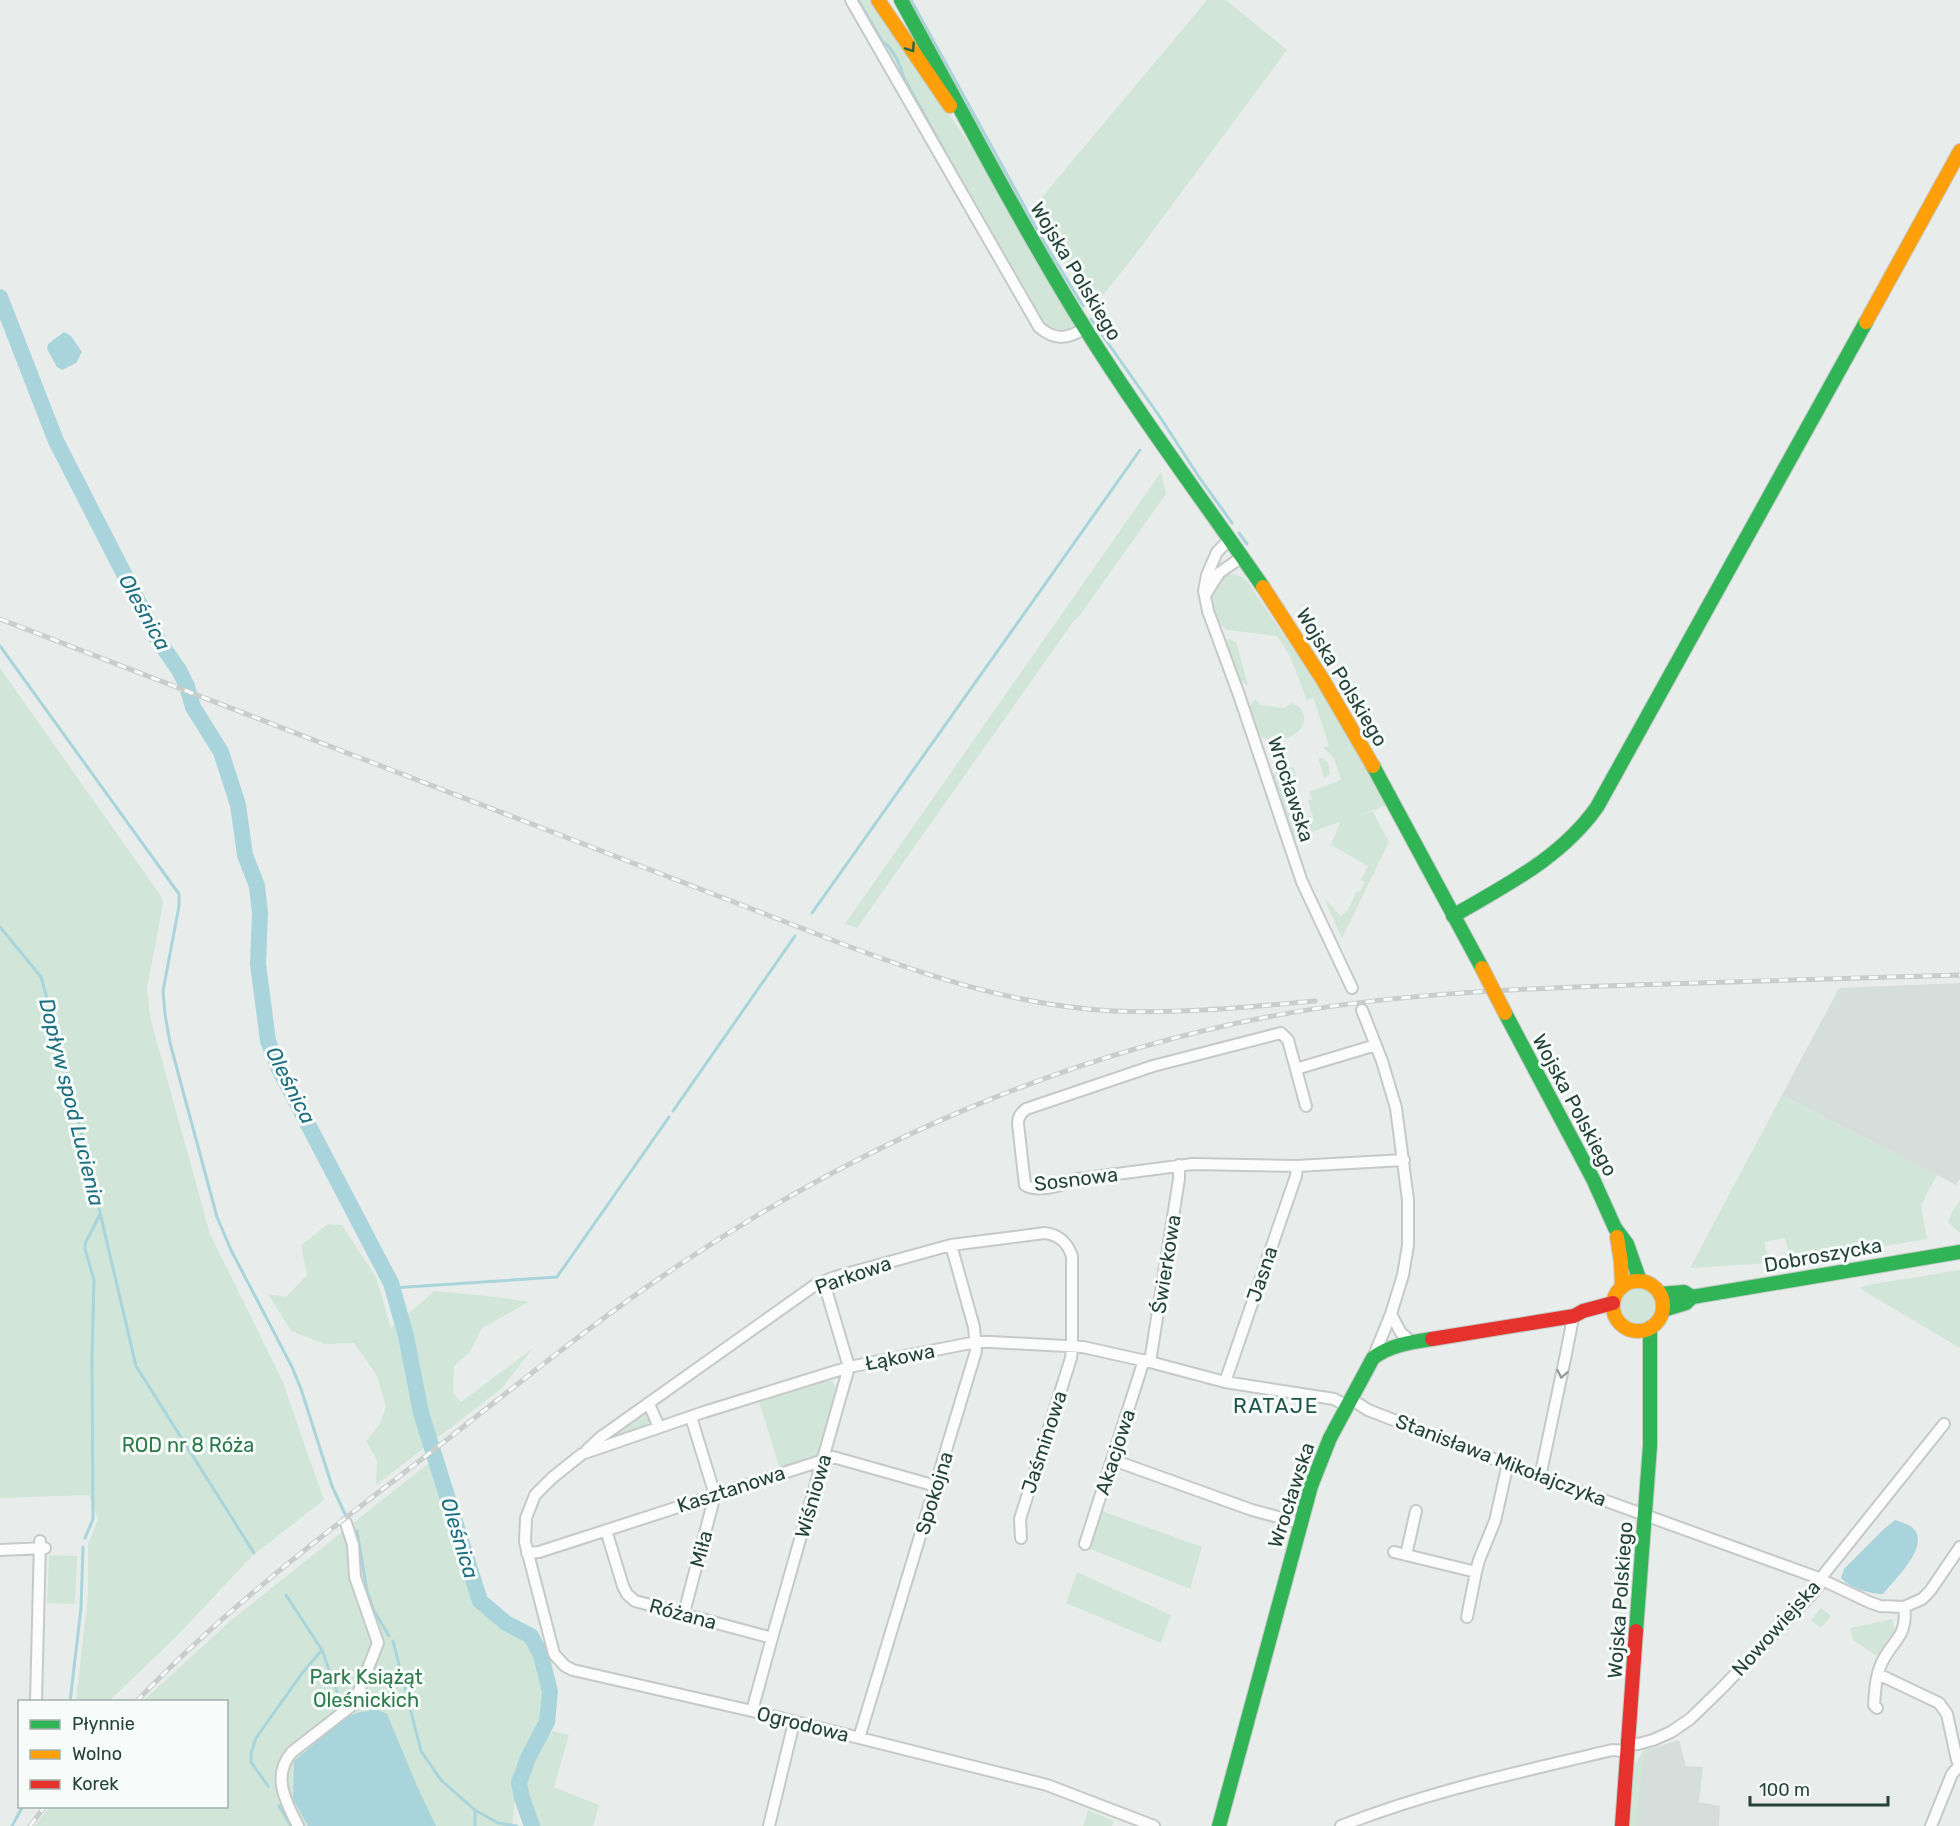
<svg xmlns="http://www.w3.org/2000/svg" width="1960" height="1826" font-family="Rubik,sans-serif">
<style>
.built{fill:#d6dedb}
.green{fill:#d1e6d8}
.water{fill:#a9d4db}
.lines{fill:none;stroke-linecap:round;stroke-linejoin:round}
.stream{stroke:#a9d4db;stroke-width:3}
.river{stroke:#a9d4db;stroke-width:16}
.street-casing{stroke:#c5cac8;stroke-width:14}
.fast-casing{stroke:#c3cbc8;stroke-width:16}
.slow-casing{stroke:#c3cbc8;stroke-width:16}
.jam-casing{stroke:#c3cbc8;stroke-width:16}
.street{stroke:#fcfcfc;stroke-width:10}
.fast{stroke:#30b455;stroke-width:14}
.slow{stroke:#ff9f0a;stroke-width:14}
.jam{stroke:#e5322d;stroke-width:14}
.rail-casing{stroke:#c9cdcc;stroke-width:5}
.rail{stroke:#f7fbf9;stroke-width:3;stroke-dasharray:9;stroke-linecap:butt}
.slow-bridge-casing{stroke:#c3cbc8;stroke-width:16;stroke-linecap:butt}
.slow-bridge{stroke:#ff9f0a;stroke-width:14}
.oneway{stroke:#286442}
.oneway2{stroke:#909f9b}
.labels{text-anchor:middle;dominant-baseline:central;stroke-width:6;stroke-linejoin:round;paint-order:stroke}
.street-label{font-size:20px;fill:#24423a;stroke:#f7fbf9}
.park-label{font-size:20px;fill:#2d7a4b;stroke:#f7fbf9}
.water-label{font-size:21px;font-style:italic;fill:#1c6f80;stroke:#f7fbf9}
.neighbourhood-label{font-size:21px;letter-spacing:1.5px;fill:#1f5548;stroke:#f7fbf9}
</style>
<rect width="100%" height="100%" fill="#e8edeb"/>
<path class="built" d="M 1960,983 L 1960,1179 L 1956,1185 L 1782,1095 L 1839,988 Z
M 1679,1740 L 1686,1766 L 1703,1767 L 1699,1802 L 1720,1806 L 1719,1826 L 1636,1826 L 1642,1754 L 1644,1751 Z"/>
<path class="green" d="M 854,0 L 871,0 L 986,168 L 1073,320 L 1074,328 L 1070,332 L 1057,334 L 1044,325 Z
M 1207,0 L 1226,0 L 1287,50 L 1132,259 L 1095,305 L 1091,305 L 1033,208 Z
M 1161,472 L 1166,494 L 1080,615 L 1073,622 L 857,928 L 845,924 Z
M 1234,574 L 1242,577 L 1248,582 L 1343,723 L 1387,805 L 1361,815 L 1373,812 L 1389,842 L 1342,938 L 1324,898 L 1341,916 L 1348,910 L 1357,891 L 1360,892 L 1365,882 L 1361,880 L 1368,866 L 1331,845 L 1340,822 L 1291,839 L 1271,777 L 1274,773 L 1292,767 L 1294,768 L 1296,778 L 1285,784 L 1289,797 L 1299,794 L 1306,817 L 1310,816 L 1312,822 L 1314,820 L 1308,801 L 1312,799 L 1309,792 L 1341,780 L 1334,758 L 1323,748 L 1329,746 L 1313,697 L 1307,701 L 1290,656 L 1277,636 L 1228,630 L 1218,624 C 1209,604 1206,577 1234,574 Z
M 1229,639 L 1236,642 L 1248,685 C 1233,681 1229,655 1224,641 Z
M 0,668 L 161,896 L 163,904 L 147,988 L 150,1017 L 210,1234 L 282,1380 L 324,1500 L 252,1556 L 176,1637 L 109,1701 L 76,1701 L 88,1595 L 88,1544 L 98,1519 L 89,1495 L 0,1498 Z
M 1254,700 L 1256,700 L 1261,705 L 1285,708 L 1291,703 C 1297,705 1299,706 1302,711 C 1314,735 1272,748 1259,735 C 1253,729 1251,716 1248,709 Z
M 1318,758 L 1322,758 L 1328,762 L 1330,774 L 1324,778 Z
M 1782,1095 L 1937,1175 L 1921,1205 L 1927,1239 L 1791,1262 L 1785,1238 L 1764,1242 L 1769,1263 L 1690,1268 Z
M 1960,1201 L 1960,1233 L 1948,1222 L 1953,1210 Z
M 328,1224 L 342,1225 L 376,1277 L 391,1328 L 435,1291 L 497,1297 L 529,1302 L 482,1328 L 470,1352 L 454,1366 L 453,1393 L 461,1402 L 533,1348 L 502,1388 L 376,1485 L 377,1460 L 366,1441 L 380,1424 L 386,1406 L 376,1374 L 354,1343 L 325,1344 L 291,1331 L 268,1294 L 286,1297 L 307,1275 L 301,1245 Z
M 1960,1270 L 1960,1348 L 1859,1288 L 1868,1285 Z
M1621 1306a17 17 0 1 1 34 0a17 17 0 1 1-34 0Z
M 827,1380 L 833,1382 L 837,1391 L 821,1452 L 812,1458 L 780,1469 L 759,1402 Z
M 645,1412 C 649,1414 650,1418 650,1423 L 648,1426 L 604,1441 Z
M 430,1462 L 477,1605 L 529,1643 L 543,1677 L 546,1706 L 541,1725 L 517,1782 L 512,1826 L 34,1826 L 50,1807 L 226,1806 L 226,1702 L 143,1701 L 230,1621 Z
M 1099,1510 L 1202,1547 L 1190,1589 L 1086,1547 Z
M 49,1555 L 77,1556 L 75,1604 L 47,1603 Z
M 1077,1572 L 1171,1615 L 1161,1643 L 1066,1603 Z
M 1821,1608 L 1831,1616 L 1821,1628 L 1811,1620 Z
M 1892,1619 L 1895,1629 L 1877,1656 L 1853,1640 L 1850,1628 Z
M 553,1731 L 569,1735 L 554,1787 L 599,1805 L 593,1826 L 539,1826 C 516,1794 527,1758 553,1731 Z
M 1652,1747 L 1653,1749 L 1644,1753 L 1636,1826 L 1627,1826 L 1633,1763 L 1636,1763 L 1643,1751 Z
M 1088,1810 L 1114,1821 L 1112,1826 L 1083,1826 Z"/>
<path class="water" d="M 64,332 L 71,336 L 82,352 L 76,363 L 62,370 L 57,367 L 47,349 L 48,344 Z
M 1895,1520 C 1900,1522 1909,1524 1913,1528 C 1931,1546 1894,1580 1883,1594 C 1870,1594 1850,1588 1841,1578 L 1844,1569 L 1884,1529 Z
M 376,1709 L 387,1714 L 417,1786 L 436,1826 L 308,1826 L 293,1799 L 294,1761 L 345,1718 L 357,1713 Z"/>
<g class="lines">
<path class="stream" d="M 858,0 L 882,41 C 893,48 901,66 904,78 L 962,183
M 911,0 L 1044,242 L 1083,306
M 1091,319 L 1160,417 L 1199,477 L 1232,523
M 1239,533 L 1247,544
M 0,646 L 179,894 L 179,906 L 163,991 L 165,1014 L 170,1043 L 217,1217 L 231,1250 L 292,1367 L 301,1389 L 332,1486 L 345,1514
M 812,913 L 1140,450
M 0,927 L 41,977 L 63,1055 L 136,1366 L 254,1553
M 673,1111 L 795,936
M 392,1288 L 557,1277 L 669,1117
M 357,1531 L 367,1591 L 373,1609 L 389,1636
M 85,1538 L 93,1519 L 92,1355 L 94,1280 L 85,1249 L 85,1244 L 100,1214
M 286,1595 L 322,1650 L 340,1700
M 393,1641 L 421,1751 L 441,1780 L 475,1810 L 498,1823 L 517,1826
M 70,1702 L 81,1608 L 83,1547
M 268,1786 L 251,1762 L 251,1753 L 256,1738 L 303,1672 L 322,1650
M 279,1806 L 291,1826
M 12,1826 L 23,1806
M 475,1826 L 475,1810"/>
<path class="river" d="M 0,297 L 56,441 L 158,640 L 179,670 L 187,686 L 193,707 L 221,752 L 238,805 L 245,855 L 257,886 L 260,913 L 258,964 L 268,1041 L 279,1069 L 391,1283 L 406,1336 L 421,1413 L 480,1601 L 506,1623 L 531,1636 L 541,1655 L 550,1692 L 547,1722 L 528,1758 L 519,1783 L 522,1798 L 532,1826"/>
<g class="street-casing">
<path id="street" d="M 851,0 L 1039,327 C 1055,341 1068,339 1085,328
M 1230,539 L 1217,552 L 1207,575 L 1204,591 L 1208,611 L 1239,695 L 1302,882 L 1352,988
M 1207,592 L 1219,573 L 1242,557
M 1362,1010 L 1382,1061 L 1396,1108 L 1408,1200 L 1408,1245 L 1403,1275 L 1391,1314 L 1373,1358
M 1296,1069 L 1376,1045
M 1306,1106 L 1288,1040 L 1281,1033 L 1153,1066 L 1026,1109 C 1020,1114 1018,1117 1018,1124 L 1025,1185 C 1035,1192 1062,1187 1071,1180 L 1193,1164 L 1297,1166 L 1404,1160
M 1391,1314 L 1401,1333 L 1412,1342
M 1150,1362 L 1179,1179 L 1179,1165
M 1225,1382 L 1296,1176 L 1297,1166
M 1351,1399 L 1368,1410 L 1540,1477 L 1816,1577 L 1869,1602 L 1880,1606 L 1904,1607 L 1922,1599 L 1930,1591 L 1960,1547
M 649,1404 L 659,1427
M 587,1450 L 601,1437 L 815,1285 L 835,1277 L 951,1245 L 1045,1233 C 1059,1235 1067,1242 1072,1256 L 1072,1346 L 1071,1358 L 1020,1519 L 1021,1538
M 1113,1460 L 1252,1510 L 1300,1523
M 1540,1477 L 1566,1354 L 1572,1323 L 1571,1317
M 606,1530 L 623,1586 L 627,1594 L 635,1601 L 772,1638
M 1085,1544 L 1144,1360
M 0,1550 L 45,1548
M 1394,1552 L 1476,1572 L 1479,1560 L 1495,1521 L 1508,1463
M 527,1553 L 539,1552 L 833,1457 L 936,1486
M 1406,1555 L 1416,1511
M 684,1613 L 715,1495 L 691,1417
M 1467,1617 L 1476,1572
M 1878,1674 L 1939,1703 L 1947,1714 L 1957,1760 L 1960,1766
M 36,1702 L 40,1541
M 1877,1708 L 1874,1705 C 1875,1693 1875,1679 1880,1667 C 1889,1642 1909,1638 1904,1607
M 752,1711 L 772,1638 L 849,1367 L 827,1293 L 825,1281
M 859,1738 L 976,1351 L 974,1327 L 951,1245
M 1629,1744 L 1638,1744 L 1653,1740 L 1671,1732 L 1690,1719 L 1721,1689 L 1811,1595 L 1820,1584 L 1824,1574 L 1944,1424
M 298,1826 C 286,1802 271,1776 292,1752 L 350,1707 L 355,1701 L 378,1643 L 355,1577 L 353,1545 L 346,1523
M 769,1826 L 794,1722
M 1154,1826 L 1047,1785 L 752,1711 L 573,1670 L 565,1666 L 554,1654 L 525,1542 L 526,1518 L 535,1495 L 552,1478 L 582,1454 L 704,1412 L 849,1367 L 976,1342 L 991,1342 L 1083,1347 L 1150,1362 L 1225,1382 L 1334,1399 L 1347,1406
M 1341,1826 C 1429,1791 1521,1772 1612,1750 L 1628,1751
M 1931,1826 L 1952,1774 L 1959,1766"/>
</g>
<g class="fast-casing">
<path id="fast" d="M 901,0 C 961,109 1018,220 1083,325 C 1139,415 1203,500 1263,587
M 1373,766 L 1482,968
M 1453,916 C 1506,885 1561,858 1597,807 L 1866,322
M 1505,1013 L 1593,1179 L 1615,1228 L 1627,1244 L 1640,1281
M 1660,1294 L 1684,1292 L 1692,1297
M 1663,1310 L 1686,1303 L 1692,1297 L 1960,1252
M 1636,1631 L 1650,1446 L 1650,1328
M 1219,1826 L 1311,1486 L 1330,1438 L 1373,1358 C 1390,1345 1412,1342 1432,1339"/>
</g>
<g class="slow-casing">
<path id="slow" d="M 878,0 L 950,106
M 1866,322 L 1960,151
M 1263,587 L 1323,680 L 1373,766
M 1617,1237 L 1621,1262 L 1622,1287
M1613 1306a25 25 0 1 1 50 0a25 25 0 1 1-50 0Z"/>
</g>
<g class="jam-casing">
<path id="jam" d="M 1432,1339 L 1574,1316 L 1583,1311 L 1613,1303
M 1622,1826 L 1636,1631"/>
</g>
<use href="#street" class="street"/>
<use href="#fast" class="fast"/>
<use href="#slow" class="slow"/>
<use href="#jam" class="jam"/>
<g class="rail-casing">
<path id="rail" d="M 0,619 L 840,943 C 929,977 1018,1006 1114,1011 C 1181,1014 1249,1007 1315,1001
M 136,1702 C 228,1605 335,1526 440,1445 C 521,1382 600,1317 685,1261 C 861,1144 1059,1057 1267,1017 C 1387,994 1511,989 1633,985 C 1742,981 1851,978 1960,975
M 30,1826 L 45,1806"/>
</g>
<use href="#rail" class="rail"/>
<g class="slow-bridge-casing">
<path id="slow-bridge" d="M 1482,968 L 1505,1013"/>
</g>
<use href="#slow-bridge" class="slow-bridge"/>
</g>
<defs><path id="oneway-chevron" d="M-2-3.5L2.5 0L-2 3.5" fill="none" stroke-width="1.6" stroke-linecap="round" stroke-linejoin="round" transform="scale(1.5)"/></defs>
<use class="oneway" href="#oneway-chevron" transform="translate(911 48) rotate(56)"/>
<use class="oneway2" href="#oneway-chevron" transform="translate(1562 1374) rotate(101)"/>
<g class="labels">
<g class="street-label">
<text transform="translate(1076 271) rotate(59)">Wojska Polskiego</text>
<text transform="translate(1342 677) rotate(59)">Wojska Polskiego</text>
<text transform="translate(1291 789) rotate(72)">Wrocławska</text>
<text transform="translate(1575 1105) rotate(62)">Wojska Polskiego</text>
<text transform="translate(1076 1179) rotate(-7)">Sosnowa</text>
<text transform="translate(1823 1255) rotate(-10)">Dobroszycka</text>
<text transform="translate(1166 1264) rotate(-81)">Świerkowa</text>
<text transform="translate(1262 1274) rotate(-71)">Jasna</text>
<text transform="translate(853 1275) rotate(-19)">Parkowa</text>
<text transform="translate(900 1357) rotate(-11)">Łąkowa</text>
<text transform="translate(1044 1442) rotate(-72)">Jaśminowa</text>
<text transform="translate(1115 1452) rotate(-72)">Akacjowa</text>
<text transform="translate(1501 1460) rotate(21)">Stanisława Mikołajczyka</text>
<text transform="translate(731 1489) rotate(-18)">Kasztanowa</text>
<text transform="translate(934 1493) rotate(-73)">Spokojna</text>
<text transform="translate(1291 1495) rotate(-72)">Wrocławska</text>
<text transform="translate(813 1496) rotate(-74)">Wiśniowa</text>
<text transform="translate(701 1549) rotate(-75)">Miła</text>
<text transform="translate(1620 1600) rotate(-86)">Wojska Polskiego</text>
<text transform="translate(683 1614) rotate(15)">Różana</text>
<text transform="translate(1776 1628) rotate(-48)">Nowowiejska</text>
<text transform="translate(803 1724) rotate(14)">Ogrodowa</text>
</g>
<g class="park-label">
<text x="188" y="1445">ROD nr 8 Róża</text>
<text x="366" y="1677">Park Książąt<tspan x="366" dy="23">Oleśnickich</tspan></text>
</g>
<g class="water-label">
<text transform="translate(145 612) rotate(61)">Oleśnica</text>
<text transform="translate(291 1085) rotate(63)">Oleśnica</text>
<text transform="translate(72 1102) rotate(76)">Dopływ spod Lucienia</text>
<text transform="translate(460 1538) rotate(73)">Oleśnica</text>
</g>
<g class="neighbourhood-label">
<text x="1276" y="1405">RATAJE</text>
</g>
</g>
<rect x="18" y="1700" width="210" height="108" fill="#f7fbf9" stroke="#a3b1ad" stroke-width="1.5"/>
<rect x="30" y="1720" width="30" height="9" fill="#30b455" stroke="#a3b1ad" stroke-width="1.5"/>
<text x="72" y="1730" font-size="18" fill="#24423a">Płynnie</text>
<rect x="30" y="1750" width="30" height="9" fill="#ff9f0a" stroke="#a3b1ad" stroke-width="1.5"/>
<text x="72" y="1760" font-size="18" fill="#24423a">Wolno</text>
<rect x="30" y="1780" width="30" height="9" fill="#e5322d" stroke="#a3b1ad" stroke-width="1.5"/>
<text x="72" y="1790" font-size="18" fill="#24423a">Korek</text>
<path d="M1750 1796v9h138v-9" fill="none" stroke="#24423a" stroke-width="3"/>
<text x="1759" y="1796" font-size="18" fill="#24423a" stroke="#f7fbf9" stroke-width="4.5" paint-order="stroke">100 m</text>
</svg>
